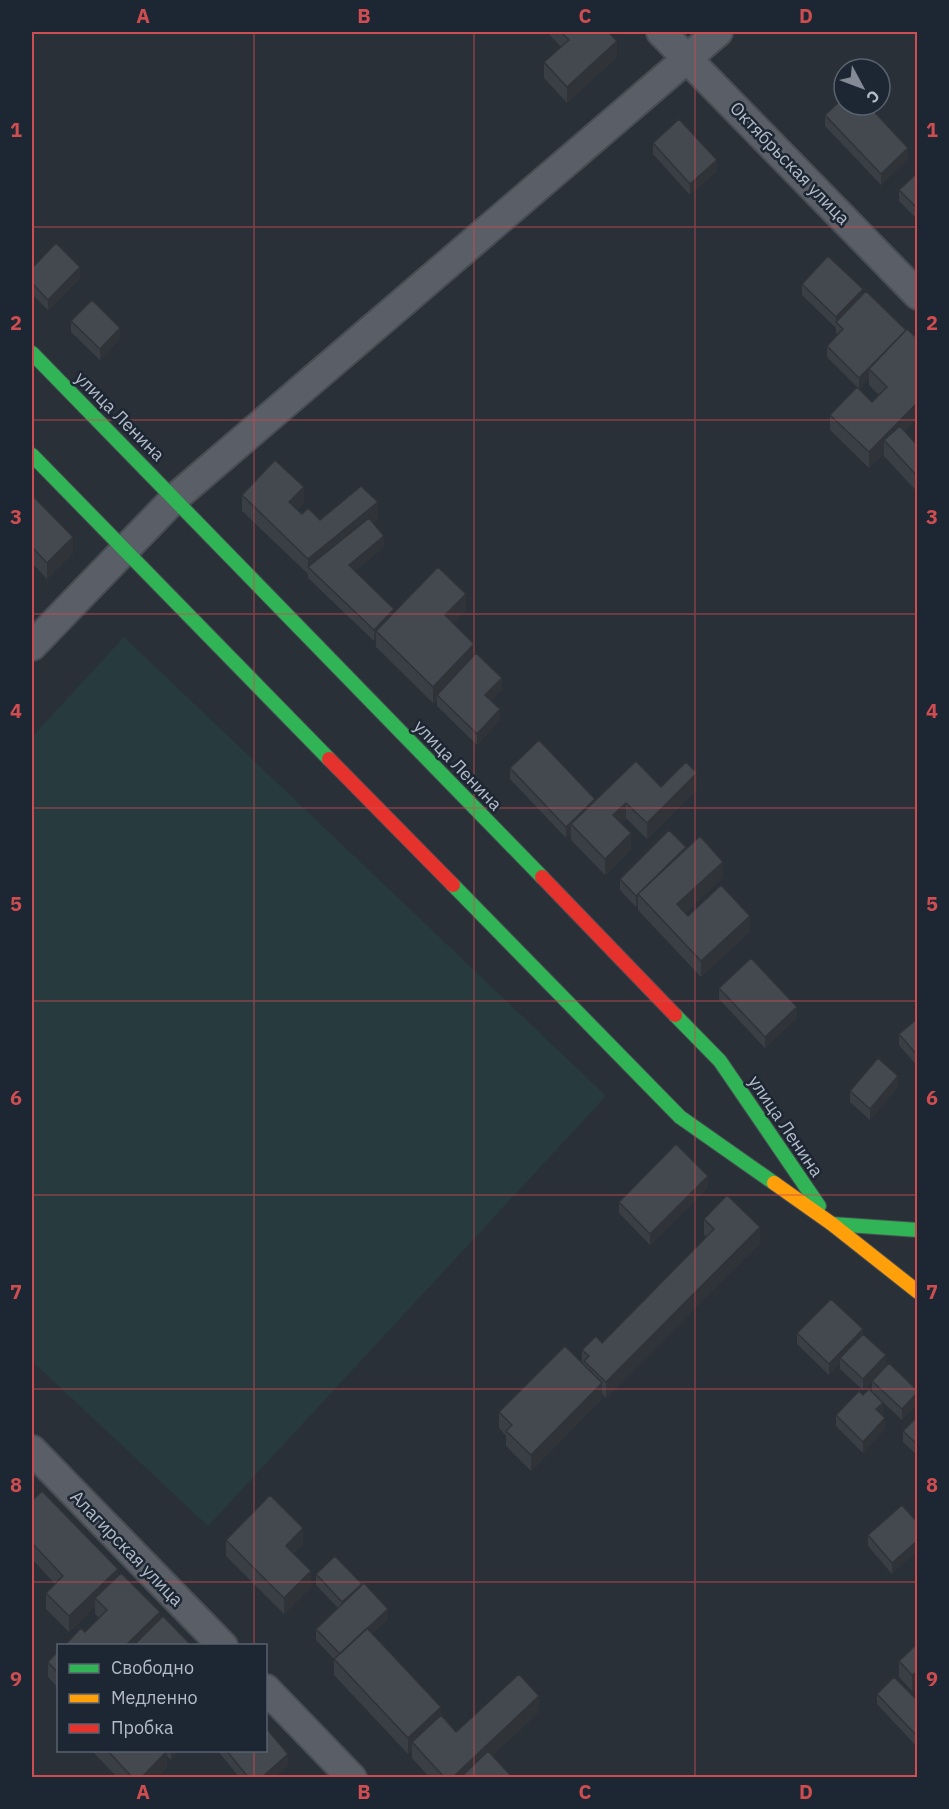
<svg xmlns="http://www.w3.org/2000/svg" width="949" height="1809" font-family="'IBM Plex Sans',sans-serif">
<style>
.green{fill:#273a3e}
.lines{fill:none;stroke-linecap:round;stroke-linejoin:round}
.street-casing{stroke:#484c53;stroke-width:32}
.fast-casing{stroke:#484c53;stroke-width:16}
.slow-casing{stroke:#484c53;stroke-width:16}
.jam-casing{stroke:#484c53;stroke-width:16}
.street{stroke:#5a5e66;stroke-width:28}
.fast{stroke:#30b455;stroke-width:14}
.slow{stroke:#ff9f0a;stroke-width:14}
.jam{stroke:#e5322d;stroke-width:14}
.wall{fill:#3a3f45}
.shaded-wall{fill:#303338}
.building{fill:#444950;stroke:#303338;stroke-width:1.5}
.grid{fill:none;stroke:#ce4d50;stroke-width:1.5;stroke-opacity:0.55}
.labels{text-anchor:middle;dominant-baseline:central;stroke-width:5;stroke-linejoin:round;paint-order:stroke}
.street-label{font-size:18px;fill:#b4bcc9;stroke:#1d2633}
.neatline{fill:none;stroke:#ce4d50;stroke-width:2}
.grid-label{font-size:20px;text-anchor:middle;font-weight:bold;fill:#ce4d50}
</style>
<rect width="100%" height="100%" fill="#2a3038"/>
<path class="green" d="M 124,637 L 606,1096 L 208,1526 L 32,1361 L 32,737 Z"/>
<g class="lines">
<g class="street-casing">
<path id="street" d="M 661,32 L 918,295
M 32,646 L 175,498 L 718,32
M 32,1450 L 223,1646
M 266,1689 L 352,1778"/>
</g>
<g class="fast-casing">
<path id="fast" d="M 32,353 L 542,877
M 32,455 L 329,759
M 453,885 L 680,1117 L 774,1183
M 675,1015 L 720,1061 L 819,1206
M 832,1224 L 918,1230"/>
</g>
<g class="slow-casing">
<path id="slow" d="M 774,1183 L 832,1224 L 918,1292"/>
</g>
<g class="jam-casing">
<path id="jam" d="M 329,759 L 453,885
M 542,877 L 675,1015"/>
</g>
<use href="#street" class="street"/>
<use href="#fast" class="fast"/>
<use href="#slow" class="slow"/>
<use href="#jam" class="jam"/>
</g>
<path class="wall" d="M 547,32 L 608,32 L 617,57 L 567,103 L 544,78 L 544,62 L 561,47 Z
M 825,115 L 908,159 L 881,185 L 825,126 Z
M 653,143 L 717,171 L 690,195 L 653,154 Z
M 918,172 L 918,220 L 899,201 L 899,190 Z
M 32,268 L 80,278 L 48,310 L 32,294 Z
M 802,284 L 863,295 L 906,331 L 918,339 L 918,418 L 904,431 L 918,446 L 918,493 L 884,456 L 884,453 L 869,468 L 830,430 L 830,415 L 872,402 L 879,395 L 869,385 L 869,378 L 859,389 L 827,357 L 827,346 L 838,335 L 836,333 L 836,328 L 802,295 Z
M 71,321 L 120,339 L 100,360 L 71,332 Z
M 32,495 L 73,553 L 47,579 L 32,563 Z
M 242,495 L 304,503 L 297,510 L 302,514 L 320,520 L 378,518 L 373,523 L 384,547 L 355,571 L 394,612 L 466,610 L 453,623 L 474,656 L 502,689 L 491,700 L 500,720 L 477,745 L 437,706 L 437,699 L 433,703 L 376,647 L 376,639 L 374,641 L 308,578 L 308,574 L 242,511 Z
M 510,768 L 595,800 L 661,787 L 697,789 L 647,839 L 626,818 L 621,823 L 631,849 L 605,875 L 571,840 L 571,833 L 566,838 L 510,779 Z
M 686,849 L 723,877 L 685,913 L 688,916 L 750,932 L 701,977 L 638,910 L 638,905 L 636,907 L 620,890 L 620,879 Z
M 719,988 L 797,1018 L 765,1048 L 719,999 Z
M 918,1018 L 918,1067 L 899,1045 L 899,1034 Z
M 898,1087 L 870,1120 L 850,1102 L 850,1091 Z
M 708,1187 L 650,1245 L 619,1213 L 619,1202 Z
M 704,1219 L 760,1243 L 606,1398 L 602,1394 L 602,1399 L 531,1471 L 506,1446 L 506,1436 L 499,1428 L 499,1412 L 582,1364 L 582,1350 L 602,1343 L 707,1237 L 704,1235 Z
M 797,1333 L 886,1366 L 918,1391 L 918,1403 L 902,1420 L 872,1392 L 872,1381 L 863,1390 L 840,1369 L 840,1363 L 829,1375 L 797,1344 Z
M 883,1414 L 882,1415 L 885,1429 L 863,1453 L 836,1426 L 836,1415 Z
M 918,1416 L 918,1456 L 903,1442 L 903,1431 Z
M 32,1501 L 118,1575 L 160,1619 L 85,1632 L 99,1618 L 95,1614 L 95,1606 L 69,1632 L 46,1609 L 46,1593 L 55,1584 L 32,1559 Z
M 902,1505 L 892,1574 L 868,1546 L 868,1535 Z
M 226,1540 L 303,1544 L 294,1553 L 311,1587 L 284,1614 L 226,1556 Z
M 316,1574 L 362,1585 L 388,1619 L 372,1634 L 441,1716 L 456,1732 L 539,1712 L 493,1755 L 513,1778 L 430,1778 L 412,1758 L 412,1750 L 408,1754 L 334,1675 L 334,1659 L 316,1640 L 316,1629 L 338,1608 L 316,1585 Z
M 918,1643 L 918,1687 L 912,1691 L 899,1677 L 899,1661 Z
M 58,1651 L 58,1688 L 48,1677 L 48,1662 Z
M 877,1694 L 918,1701 L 918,1748 L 877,1704 Z
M 91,1750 L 180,1750 L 171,1760 L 167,1756 L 167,1767 L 157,1778 L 118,1778 Z
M 217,1750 L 266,1750 L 288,1765 L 274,1778 L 240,1778 Z"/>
<path class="shaded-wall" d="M 617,41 L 617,57 L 567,103 L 567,87 Z
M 908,148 L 908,159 L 881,185 L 881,174 Z
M 717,160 L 717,171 L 690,195 L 690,184 Z
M 80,267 L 80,278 L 48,310 L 48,300 Z
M 863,289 L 863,300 L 836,322 L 836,317 Z
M 120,328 L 120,339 L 100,360 L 100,349 Z
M 906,330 L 906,341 L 869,369 L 869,378 L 859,389 L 859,378 Z
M 918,402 L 918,418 L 890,447 L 884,440 L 884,453 L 869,468 L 869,452 Z
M 304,487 L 304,503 L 289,518 L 289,502 Z
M 378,502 L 378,518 L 312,571 L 308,567 L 308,574 L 308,559 Z
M 384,536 L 384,547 L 349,576 L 349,565 Z
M 73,537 L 73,553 L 47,579 L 47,563 Z
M 466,594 L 466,610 L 445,631 L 445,615 Z
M 394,609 L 394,620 L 376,631 L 376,639 L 374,641 L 374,630 Z
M 474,644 L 474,660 L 437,695 L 437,699 L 433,703 L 433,687 Z
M 502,678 L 502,689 L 485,706 L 485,695 Z
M 500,709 L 500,720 L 477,745 L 477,734 Z
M 697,773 L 697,789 L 647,839 L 647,823 Z
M 595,799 L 595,810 L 571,824 L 571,833 L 566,838 L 566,827 Z
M 626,803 L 626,818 L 613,831 L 613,815 Z
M 631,833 L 631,849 L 605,875 L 605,859 Z
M 686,847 L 686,858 L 638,894 Z
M 723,862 L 723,877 L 677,920 L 677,904 Z
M 638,894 L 638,905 L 636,907 L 636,896 Z
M 750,916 L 750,932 L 701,977 L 701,961 Z
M 797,1007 L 797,1018 L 765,1048 L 765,1037 Z
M 898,1076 L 898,1087 L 870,1120 L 870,1109 Z
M 708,1176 L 708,1187 L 650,1245 L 650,1234 Z
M 760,1227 L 760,1243 L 606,1398 L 606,1382 Z
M 863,1329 L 863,1340 L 840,1358 L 840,1363 L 829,1375 L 829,1364 Z
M 886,1355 L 886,1366 L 863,1390 L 863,1379 Z
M 602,1383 L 602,1399 L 531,1471 L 531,1455 Z
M 918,1392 L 918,1403 L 902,1420 L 902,1409 Z
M 883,1403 L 883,1414 L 876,1420 L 876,1409 Z
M 885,1418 L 885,1429 L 863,1453 L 863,1442 Z
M 303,1528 L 303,1544 L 286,1561 L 286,1546 Z
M 918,1540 L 918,1551 L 892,1574 L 892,1563 Z
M 118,1569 L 118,1584 L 95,1598 L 95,1606 L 69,1632 L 69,1616 Z
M 311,1571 L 311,1587 L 284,1614 L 284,1598 Z
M 362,1584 L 362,1595 L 342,1613 L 342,1602 Z
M 388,1609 L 388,1619 L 340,1665 L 340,1654 Z
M 160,1612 L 160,1627 L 141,1646 L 125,1646 Z
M 918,1671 L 918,1687 L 912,1691 L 912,1675 Z
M 539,1696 L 539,1712 L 469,1778 L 452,1778 Z
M 441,1707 L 441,1723 L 412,1742 L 412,1750 L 408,1754 L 408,1738 Z
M 171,1750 L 180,1750 L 171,1760 Z
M 167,1751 L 167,1767 L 157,1778 L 141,1778 Z
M 288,1754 L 288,1765 L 274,1778 L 261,1778 Z"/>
<path class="building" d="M 561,32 L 608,32 L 617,41 L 567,87 L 544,62 L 569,40 Z
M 844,97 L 844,105 L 868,105 L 908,148 L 881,174 L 825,115 Z
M 679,119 L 717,160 L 690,184 L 653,143 Z
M 918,172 L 918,209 L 899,190 Z
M 56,243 L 80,267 L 48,300 L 32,283 L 32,268 Z
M 828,256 L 863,289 L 836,317 L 802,284 Z
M 866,291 L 906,330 L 859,378 L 827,346 L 843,329 L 836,322 Z
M 92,300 L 120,328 L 100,349 L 71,321 Z
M 907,329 L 918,339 L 918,402 L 869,452 L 830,415 L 857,387 L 872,402 L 887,387 L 869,369 Z
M 900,426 L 918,446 L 918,477 L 884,440 Z
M 275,460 L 304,487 L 289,502 L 302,514 L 308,508 L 320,520 L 361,486 L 378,502 L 308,559 L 242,495 Z
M 32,495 L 73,537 L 47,563 L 32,547 Z
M 369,518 L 384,536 L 349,565 L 394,609 L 374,630 L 308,567 Z
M 438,567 L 466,594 L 445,615 L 474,644 L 433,687 L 376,631 Z
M 476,653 L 502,678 L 485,695 L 500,709 L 477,734 L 437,695 Z
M 539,740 L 595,799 L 566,827 L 510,768 Z
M 636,761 L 661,787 L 686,762 L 697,773 L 647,823 L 626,803 L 613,815 L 631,833 L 605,859 L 571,824 Z
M 669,830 L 686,847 L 636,896 L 620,879 Z
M 700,836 L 723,862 L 677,904 L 688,916 L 721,885 L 750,916 L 701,961 L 638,894 Z
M 751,958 L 797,1007 L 765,1037 L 719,988 Z
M 918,1018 L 918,1056 L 899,1034 Z
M 878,1058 L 898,1076 L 870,1109 L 850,1091 Z
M 676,1144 L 708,1176 L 650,1234 L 619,1202 Z
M 727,1195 L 760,1227 L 606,1382 L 584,1361 L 589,1356 L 582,1350 L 596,1336 L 602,1343 L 714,1229 L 704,1219 Z
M 831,1299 L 863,1329 L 829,1364 L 797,1333 Z
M 863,1334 L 886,1355 L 863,1379 L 840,1358 Z
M 565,1346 L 602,1383 L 531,1455 L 506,1431 L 512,1425 L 499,1412 Z
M 889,1363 L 918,1391 L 918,1392 L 902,1409 L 872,1381 Z
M 869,1389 L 883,1403 L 876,1409 L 885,1418 L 863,1442 L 836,1415 L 859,1391 L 863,1395 Z
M 918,1416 L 918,1445 L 903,1431 Z
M 42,1491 L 118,1569 L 69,1616 L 46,1593 L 63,1576 L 32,1543 L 32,1501 Z
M 270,1495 L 303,1528 L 286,1546 L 311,1571 L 284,1598 L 226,1540 Z
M 902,1505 L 918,1523 L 918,1540 L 892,1563 L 868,1535 Z
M 335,1556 L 362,1584 L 342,1602 L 316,1574 Z
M 121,1573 L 160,1612 L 125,1646 L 64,1646 L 81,1628 L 85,1632 L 107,1610 L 95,1598 Z
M 364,1583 L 388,1609 L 340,1654 L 316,1629 Z
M 163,1616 L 192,1646 L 133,1646 Z
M 367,1628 L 441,1707 L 408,1738 L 334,1659 Z
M 918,1643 L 918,1671 L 912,1675 L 899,1661 Z
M 58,1651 L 58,1673 L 48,1662 Z
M 519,1674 L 539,1696 L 452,1778 L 445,1778 L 412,1742 L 441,1715 L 456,1732 Z
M 894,1677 L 918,1701 L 918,1737 L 877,1694 Z
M 266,1728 L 288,1754 L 261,1778 L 249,1778 L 226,1750 L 266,1750 Z
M 107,1750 L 167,1750 L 167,1751 L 141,1778 L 133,1778 Z
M 488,1751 L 513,1778 L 460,1778 Z"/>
<path class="grid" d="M 254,32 L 254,1646M 474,32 L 474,1778M 695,32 L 695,1778M 32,227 L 918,227M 32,420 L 918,420M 32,614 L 918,614M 32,808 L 918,808M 32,1001 L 918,1001M 32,1195 L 918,1195M 32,1389 L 918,1389M 32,1582 L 918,1582M 254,1750 L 254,1778"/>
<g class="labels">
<g class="street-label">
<text transform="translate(790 163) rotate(46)">Октябрьская улица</text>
<text transform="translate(120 416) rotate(45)">улица Ленина</text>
<text transform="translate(458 765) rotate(46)">улица Ленина</text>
<text transform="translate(786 1126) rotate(56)">улица Ленина</text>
<text transform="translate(127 1548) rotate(46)">Алагирская улица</text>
</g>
</g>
<rect width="949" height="1809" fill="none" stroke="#1d2633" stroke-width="66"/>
<rect x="57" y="1644" width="210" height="108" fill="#1d2633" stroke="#59626f" stroke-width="1.5"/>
<rect x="69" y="1664" width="30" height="9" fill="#30b455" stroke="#59626f" stroke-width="1.5"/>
<text x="111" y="1674" font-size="18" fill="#b4bcc9">Свободно</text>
<rect x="69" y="1694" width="30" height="9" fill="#ff9f0a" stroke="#59626f" stroke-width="1.5"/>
<text x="111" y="1704" font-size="18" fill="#b4bcc9">Медленно</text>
<rect x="69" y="1724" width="30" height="9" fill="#e5322d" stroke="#59626f" stroke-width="1.5"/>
<text x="111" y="1734" font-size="18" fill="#b4bcc9">Пробка</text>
<g transform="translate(862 87) rotate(131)"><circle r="28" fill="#1d2633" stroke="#59626f" stroke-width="1.5"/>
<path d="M0-4.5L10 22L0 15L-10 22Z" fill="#848b96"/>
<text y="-9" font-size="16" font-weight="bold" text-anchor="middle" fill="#b4bcc9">С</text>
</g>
<rect x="33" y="33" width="883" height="1743" class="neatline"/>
<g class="grid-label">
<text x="143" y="23">A</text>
<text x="364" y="23">B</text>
<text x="585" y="23">C</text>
<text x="806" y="23">D</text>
<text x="16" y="137">1</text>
<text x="932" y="137">1</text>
<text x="16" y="330">2</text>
<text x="932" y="330">2</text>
<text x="16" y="524">3</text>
<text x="932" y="524">3</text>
<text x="16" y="718">4</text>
<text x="932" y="718">4</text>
<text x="16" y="911">5</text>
<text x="932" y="911">5</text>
<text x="16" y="1105">6</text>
<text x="932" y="1105">6</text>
<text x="16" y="1299">7</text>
<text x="932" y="1299">7</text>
<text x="16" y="1492">8</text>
<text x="932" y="1492">8</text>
<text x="16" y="1686">9</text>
<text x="932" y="1686">9</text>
<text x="143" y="1799">A</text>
<text x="364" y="1799">B</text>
<text x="585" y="1799">C</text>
<text x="806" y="1799">D</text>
</g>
</svg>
